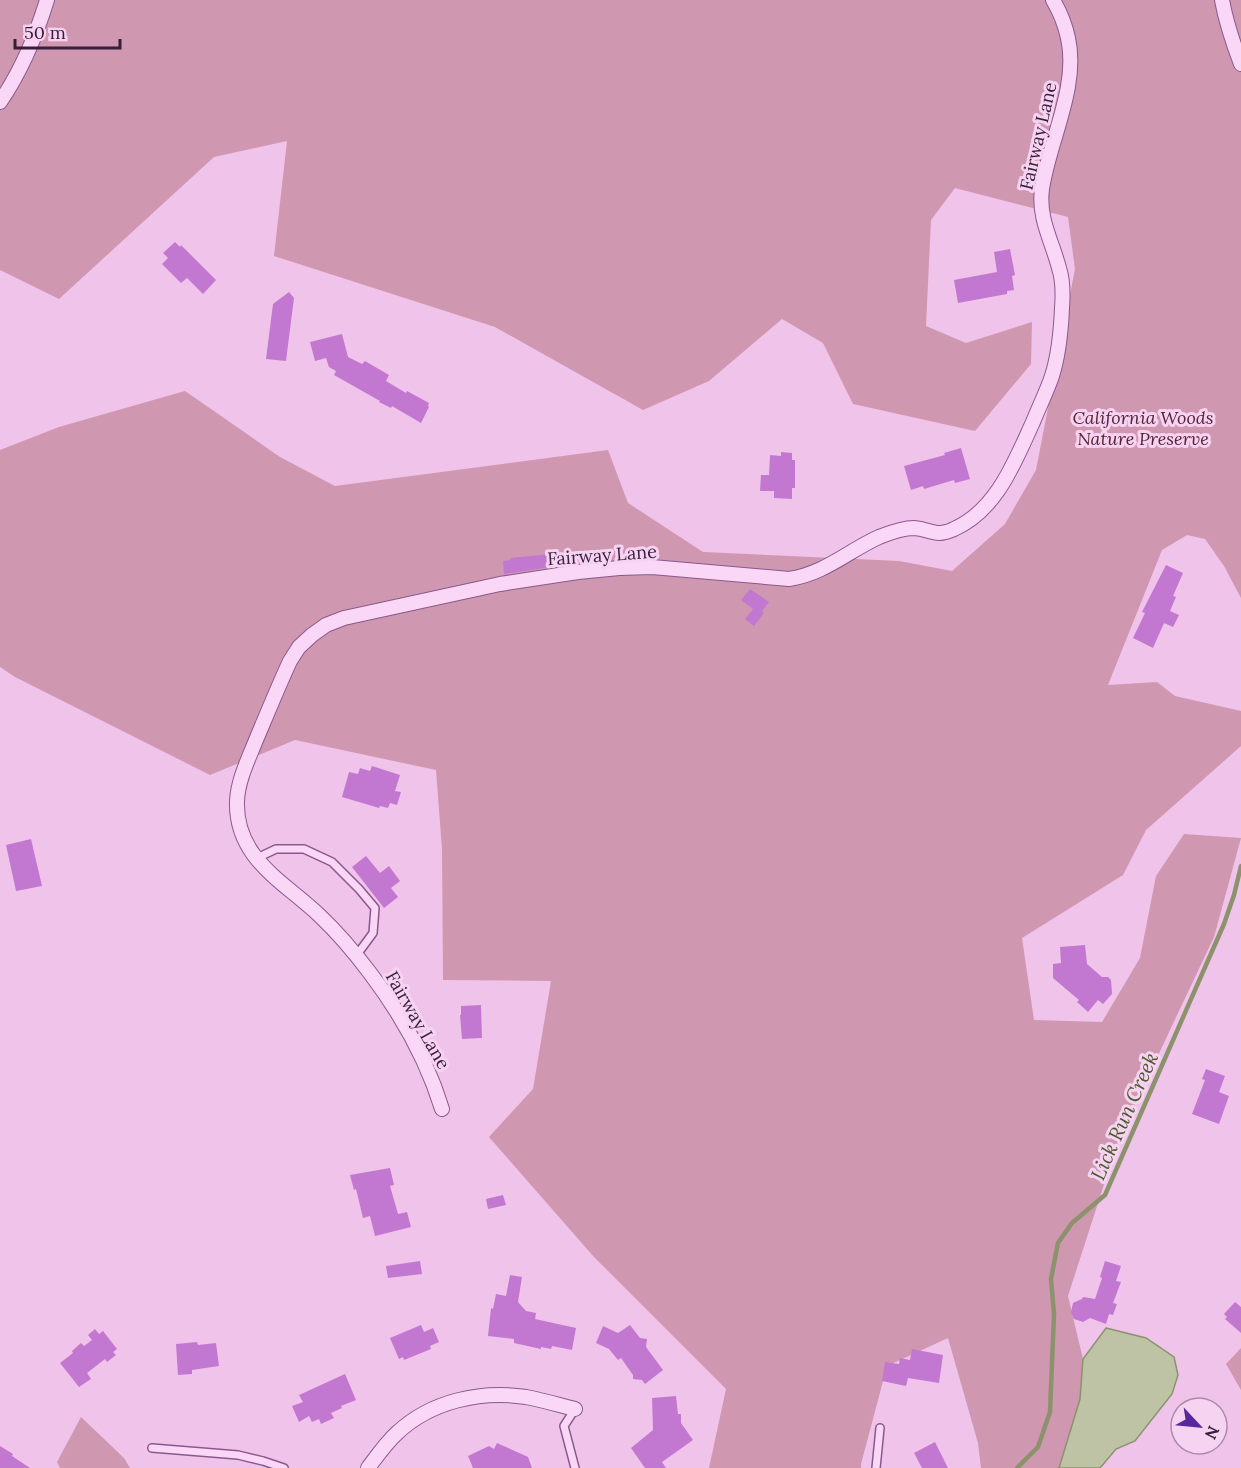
<svg xmlns="http://www.w3.org/2000/svg" width="1241" height="1468" font-family="Lora,serif">
<style>
.green{fill:#cf97b0}
.water{fill:#bfc3a6;stroke:#8b926c;stroke-width:1.5}
.lines{fill:none;stroke-linecap:round;stroke-linejoin:round}
.stream{stroke:#8b926c;stroke-width:4.5}
.building{fill:#c278d0}
.lane-casing{stroke:#89598c;stroke-width:10}
.street-casing{stroke:#89598c;stroke-width:16}
.lane{stroke:#fad7f6;stroke-width:7}
.street{stroke:#fad7f6;stroke-width:14}
.labels{text-anchor:middle;dominant-baseline:central;stroke-width:6;stroke-linejoin:round;paint-order:stroke}
.street-label{font-size:18px;fill:#381e3b;stroke:#f7d3f2}
.park-label{font-size:18px;font-style:italic;fill:#582334;stroke:#f7d3f2}
.water-label{font-size:20px;font-style:italic;fill:#4a5b2c;stroke:#f7d3f2}
</style>
<rect width="100%" height="100%" fill="#f0c3ea"/>
<path class="green" d="M 0,0 L 1241,0 L 1241,598 L 1224,566 L 1205,539 L 1187,535 L 1162,550 L 1108,685 L 1157,682 L 1175,696 L 1241,711 L 1241,746 L 1146,830 L 1123,875 L 1022,938 L 1034,1020 L 1102,1022 L 1140,958 L 1156,876 L 1184,834 L 1241,838 L 1214,937 L 1119,1138 L 1068,1296 L 1083,1359 L 1080,1399 L 1059,1468 L 981,1468 L 978,1443 L 948,1338 L 887,1366 L 861,1464 L 861,1468 L 709,1468 L 726,1389 L 594,1257 L 489,1137 L 533,1089 L 551,981 L 443,980 L 442,849 L 436,770 L 295,740 L 210,775 L 15,677 L 0,667 L 0,450 L 59,427 L 185,391 L 280,457 L 335,486 L 608,450 L 628,503 L 703,552 L 899,561 L 952,571 L 1005,524 L 1036,470 L 1075,269 L 1068,217 L 955,188 L 931,220 L 926,326 L 966,343 L 1032,322 L 1031,364 L 975,431 L 853,404 L 823,343 L 782,319 L 709,381 L 643,410 L 495,327 L 274,256 L 287,141 L 214,157 L 59,299 L 0,270 Z
M 1241,1348 L 1241,1390 L 1226,1364 Z
M 81,1417 L 124,1458 L 130,1468 L 60,1468 L 57,1462 Z"/>
<path class="water" d="M 1106,1328 L 1146,1338 L 1174,1357 L 1178,1375 L 1172,1394 L 1135,1441 L 1116,1449 L 1100,1468 L 1059,1468 L 1080,1399 L 1083,1359 Z"/>
<g class="lines">
<path class="stream" d="M 1017,1468 L 1038,1447 L 1050,1412 L 1054,1314 L 1051,1279 L 1058,1243 L 1072,1223 L 1105,1195 L 1224,924 L 1234,895 L 1241,866"/>
</g>
<path class="building" d="M 175,242 L 180,247 L 181,245 L 216,280 L 203,294 L 187,278 L 181,283 L 162,264 L 168,258 L 163,253 Z
M 1010,249 L 1015,275 L 1012,276 L 1014,290 L 1007,291 L 1007,294 L 958,303 L 954,280 L 997,272 L 994,252 Z
M 289,292 L 294,298 L 286,361 L 266,359 L 273,304 Z
M 342,334 L 348,357 L 362,364 L 365,361 L 389,375 L 386,381 L 406,393 L 407,391 L 429,403 L 428,406 L 429,407 L 421,423 L 392,406 L 391,408 L 379,402 L 380,401 L 334,375 L 336,371 L 329,367 L 326,358 L 315,361 L 310,342 Z
M 961,448 L 970,479 L 955,483 L 954,480 L 924,489 L 923,486 L 911,490 L 904,466 L 945,455 L 944,453 Z
M 781,452 L 792,453 L 792,460 L 795,460 L 795,488 L 792,488 L 792,499 L 774,498 L 774,491 L 760,491 L 761,475 L 769,475 L 770,455 L 781,456 Z
M 562,553 L 563,565 L 504,574 L 503,561 L 510,560 L 510,558 Z
M 1166,565 L 1183,573 L 1173,596 L 1176,597 L 1170,611 L 1179,615 L 1173,627 L 1164,623 L 1153,648 L 1133,638 L 1145,613 L 1142,612 Z
M 750,589 L 769,602 L 762,611 L 764,613 L 754,626 L 745,619 L 753,609 L 741,600 Z
M 372,766 L 400,775 L 395,791 L 401,792 L 397,805 L 390,803 L 388,808 L 380,806 L 379,808 L 342,797 L 349,772 L 358,774 L 360,768 L 370,771 Z
M 31,839 L 42,886 L 16,891 L 6,845 Z
M 366,856 L 380,873 L 389,866 L 400,881 L 391,888 L 398,897 L 384,908 L 352,867 Z
M 1085,945 L 1087,964 L 1102,977 L 1108,977 L 1111,980 L 1112,994 L 1103,1004 L 1098,1000 L 1088,1012 L 1077,1002 L 1079,1000 L 1053,978 L 1053,964 L 1061,963 L 1060,947 Z
M 481,1005 L 482,1038 L 462,1039 L 460,1015 L 461,1015 L 461,1006 Z
M 1206,1069 L 1225,1076 L 1219,1092 L 1229,1096 L 1219,1124 L 1192,1114 L 1205,1080 L 1202,1079 Z
M 390,1168 L 394,1185 L 390,1186 L 398,1214 L 407,1212 L 411,1227 L 375,1236 L 370,1216 L 363,1218 L 356,1189 L 354,1190 L 350,1175 Z
M 503,1195 L 506,1205 L 488,1209 L 486,1199 Z
M 420,1261 L 422,1274 L 388,1278 L 386,1266 Z
M 1105,1261 L 1121,1266 L 1116,1281 L 1121,1282 L 1113,1303 L 1117,1304 L 1113,1315 L 1109,1314 L 1106,1324 L 1090,1318 L 1083,1322 L 1074,1319 L 1071,1312 L 1073,1303 L 1082,1299 L 1083,1297 L 1095,1299 L 1102,1278 L 1100,1277 Z
M 510,1275 L 522,1277 L 518,1302 L 526,1311 L 536,1313 L 535,1319 L 576,1328 L 572,1350 L 552,1346 L 551,1349 L 541,1347 L 541,1349 L 514,1343 L 514,1339 L 488,1336 L 491,1308 L 493,1309 L 496,1294 L 506,1296 Z
M 1235,1302 L 1241,1307 L 1241,1333 L 1225,1319 L 1227,1317 L 1224,1314 Z
M 421,1325 L 424,1332 L 433,1328 L 439,1342 L 430,1346 L 431,1349 L 404,1360 L 403,1357 L 399,1359 L 390,1338 Z
M 630,1325 L 640,1338 L 647,1339 L 646,1347 L 663,1370 L 645,1384 L 642,1380 L 633,1379 L 633,1375 L 621,1358 L 618,1360 L 609,1349 L 596,1343 L 603,1326 L 618,1333 Z
M 95,1329 L 99,1334 L 103,1331 L 117,1349 L 113,1352 L 116,1355 L 107,1362 L 105,1359 L 87,1373 L 91,1379 L 79,1387 L 60,1363 L 73,1353 L 72,1351 L 81,1343 L 84,1346 L 92,1340 L 88,1335 Z
M 197,1342 L 198,1345 L 216,1343 L 219,1366 L 192,1370 L 192,1374 L 178,1375 L 176,1344 Z
M 912,1349 L 943,1355 L 939,1383 L 908,1378 L 906,1386 L 882,1381 L 885,1362 L 899,1364 L 900,1358 L 910,1360 Z
M 345,1374 L 356,1400 L 341,1406 L 342,1408 L 331,1413 L 334,1418 L 321,1424 L 319,1419 L 312,1422 L 309,1416 L 299,1422 L 292,1406 L 303,1402 L 299,1395 Z
M 676,1396 L 678,1414 L 681,1414 L 681,1423 L 693,1440 L 662,1462 L 666,1468 L 645,1468 L 631,1448 L 653,1430 L 652,1398 Z
M 935,1442 L 948,1468 L 922,1468 L 914,1453 Z
M 497,1443 L 528,1457 L 532,1468 L 473,1468 L 468,1456 L 489,1446 L 494,1449 Z
M 0,1446 L 13,1454 L 12,1456 L 30,1468 L 0,1468 Z"/>
<g class="lines">
<g class="lane-casing">
<path id="lane" d="M 255,859 L 276,849 L 304,849 L 332,862 L 359,889 L 375,908 L 373,933 L 356,956
M 575,1409 L 564,1426 L 575,1468
M 152,1448 L 238,1455 L 263,1461 L 284,1468
M 876,1468 L 880,1428"/>
</g>
<g class="street-casing">
<path id="street" d="M 1222,0 C 1226,22 1233,43 1241,64
M 0,102 C 22,70 36,36 47,0
M 442,1109 C 427,1060 401,1014 370,973 C 355,953 337,932 319,915 C 283,881 235,858 237,801 C 238,780 248,760 256,740 C 267,714 278,687 290,661 L 299,647 L 312,635 L 326,625 L 344,618 L 500,584 L 578,572 L 619,568 L 652,567 L 789,579 C 824,574 848,551 879,537 C 889,533 904,528 914,528 C 931,529 935,538 954,529 C 997,510 1015,461 1033,422 C 1039,407 1047,391 1052,376 C 1059,354 1061,331 1062,308 C 1063,295 1063,280 1059,268 C 1052,241 1038,218 1042,189 C 1049,141 1079,87 1068,38 C 1065,24 1060,12 1053,0
M 368,1468 C 377,1456 386,1443 397,1433 C 431,1401 481,1390 526,1397 C 542,1400 559,1405 575,1409"/>
</g>
<use href="#lane" class="lane"/>
<use href="#street" class="street"/>
</g>
<g class="labels">
<g class="street-label">
<text transform="translate(1038 136) rotate(-77)">Fairway Lane</text>
<text transform="translate(602 555) rotate(-4)">Fairway Lane</text>
<text transform="translate(418 1020) rotate(60)">Fairway Lane</text>
</g>
<g class="park-label">
<text x="1143" y="417">California Woods<tspan x="1143" dy="21">Nature Preserve</tspan></text>
</g>
<g class="water-label">
<text transform="translate(1124 1116) rotate(-66)">Lick Run Creek</text>
</g>
</g>
<g transform="translate(1199 1426) rotate(116)"><circle r="28" fill="#f7d3f2" stroke="#ab8ba9" stroke-width="1.5"/>
<path d="M0-4.5L10 22L0 15L-10 22Z" fill="#58269d"/>
<text y="-9" font-size="16" font-weight="bold" text-anchor="middle" fill="#381e3b">N</text>
</g>
<path d="M15 39v9h105v-9" fill="none" stroke="#381e3b" stroke-width="3"/>
<text x="24" y="39" font-size="18" fill="#381e3b" stroke="#f7d3f2" stroke-width="4.5" paint-order="stroke">50 m</text>
</svg>
